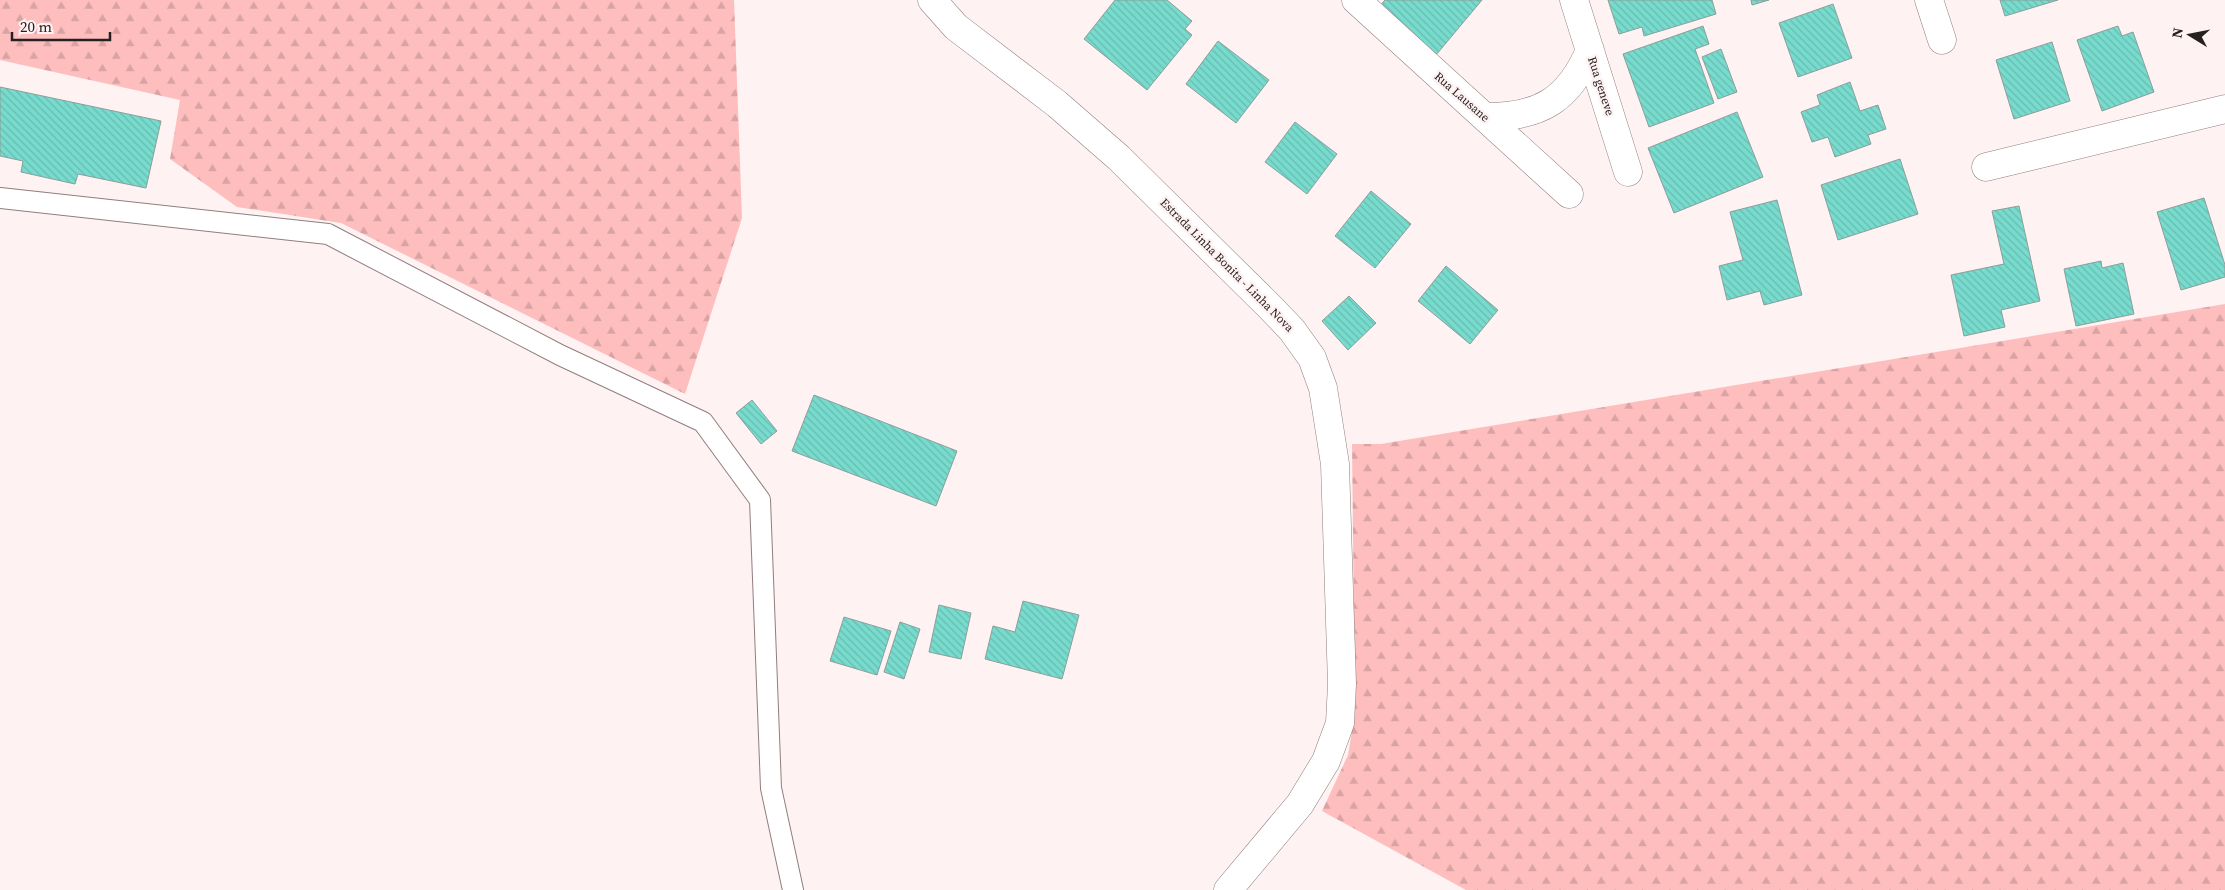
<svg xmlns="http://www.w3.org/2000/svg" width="2225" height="890" font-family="'Source Serif 4',serif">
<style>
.forest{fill:url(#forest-firs)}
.building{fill:url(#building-back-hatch);stroke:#8b9e9a}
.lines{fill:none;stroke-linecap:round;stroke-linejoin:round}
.service-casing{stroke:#907e7e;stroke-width:22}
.minor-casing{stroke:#907e7e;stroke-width:29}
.tertiary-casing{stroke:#907e7e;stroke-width:29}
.service{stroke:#fff;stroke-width:20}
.minor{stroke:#fff;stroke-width:28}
.tertiary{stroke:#fff;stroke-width:28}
.labels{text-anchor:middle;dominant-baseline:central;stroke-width:5;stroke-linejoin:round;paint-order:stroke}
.street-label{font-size:12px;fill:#272020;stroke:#fef2f2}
</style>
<defs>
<pattern id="forest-firs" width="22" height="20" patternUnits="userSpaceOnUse" patternTransform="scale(1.25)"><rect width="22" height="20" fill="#febebe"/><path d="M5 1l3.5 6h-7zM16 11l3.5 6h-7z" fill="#daa3a3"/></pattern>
<pattern id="building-back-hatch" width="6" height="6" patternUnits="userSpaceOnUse" patternTransform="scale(1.25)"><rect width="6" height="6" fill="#77dbcd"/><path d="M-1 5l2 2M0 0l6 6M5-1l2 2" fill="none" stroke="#67bcb0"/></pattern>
</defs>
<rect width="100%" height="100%" fill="#fef2f2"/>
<path class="forest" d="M 0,0 L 734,0 L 742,218 L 685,394 L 341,223 L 237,207 L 170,159 L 180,100 L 0,60 Z
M 2225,304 L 2225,890 L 1466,890 L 1322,811 L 1348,755 L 1355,713 L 1352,444 L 1381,444 Z"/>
<path class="building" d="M 1115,0 L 1167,0 L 1192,21 L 1185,29 L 1192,35 L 1147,90 L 1084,39 Z
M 1385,0 L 1482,0 L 1436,55 L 1379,7 Z
M 1608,0 L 1712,0 L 1716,14 L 1644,36 L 1642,27 L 1619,34 Z
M 1751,0 L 1769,0 L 1752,5 Z
M 2000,0 L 2058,0 L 2005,16 Z
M 1833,4 L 1852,58 L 1798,77 L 1779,23 Z
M 1703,26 L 1709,44 L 1695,49 L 1714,103 L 1649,127 L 1623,54 Z
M 2118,26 L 2122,36 L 2133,32 L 2154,92 L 2102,111 L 2077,40 Z
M 1218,41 L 1269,80 L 1236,123 L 1186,84 Z
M 2052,42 L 2070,101 L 2014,119 L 1996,60 Z
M 1721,49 L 1737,92 L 1718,99 L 1702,57 Z
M 1850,82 L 1860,111 L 1878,105 L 1886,129 L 1868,135 L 1871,144 L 1835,157 L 1828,137 L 1812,142 L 1801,112 L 1820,105 L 1817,95 Z
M 0,87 L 161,121 L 146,188 L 78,174 L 75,184 L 21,172 L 23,161 L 0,156 Z
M 1737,112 L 1763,177 L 1674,213 L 1648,148 Z
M 1295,122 L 1337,154 L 1307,194 L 1265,162 Z
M 1900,159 L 1918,214 L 1838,240 L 1821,185 Z
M 1371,191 L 1411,224 L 1375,268 L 1335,236 Z
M 2204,198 L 2225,265 L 2225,277 L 2181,290 L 2157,212 Z
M 1777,200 L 1802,295 L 1764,305 L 1760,291 L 1727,300 L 1719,266 L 1743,260 L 1730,212 Z
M 2019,206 L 2040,301 L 2001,310 L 2005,327 L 1964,336 L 1951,275 L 2004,264 L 1992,211 Z
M 2101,261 L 2102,268 L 2123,263 L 2134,314 L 2076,326 L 2064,269 Z
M 1446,266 L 1498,310 L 1470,344 L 1418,301 Z
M 1349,296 L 1376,323 L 1348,350 L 1322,321 Z
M 814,395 L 957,451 L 936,506 L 792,451 Z
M 752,400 L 777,431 L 761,444 L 736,413 Z
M 1023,601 L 1079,615 L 1062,679 L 985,659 L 993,626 L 1015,632 Z
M 939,605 L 971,613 L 961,659 L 929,652 Z
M 844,617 L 891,631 L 877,675 L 830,661 Z
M 900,622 L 920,629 L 904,679 L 884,672 Z"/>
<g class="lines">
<g class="service-casing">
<path id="service" d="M 0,198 L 328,234 L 560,355 L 703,422 L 760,500 L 771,788 L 793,890"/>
</g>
<g class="minor-casing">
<path id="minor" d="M 1356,0 L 1569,194
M 1574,0 L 1628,172
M 1929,0 L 1942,40
M 1486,117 C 1540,117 1569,100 1590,50
M 1986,167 L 2225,109"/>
</g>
<g class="tertiary-casing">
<path id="tertiary" d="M 932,0 L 956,27 L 1057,104 L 1119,158 L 1270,307 L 1292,330 L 1312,358 L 1323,388 L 1335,464 L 1342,684 L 1340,723 L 1326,761 L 1300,804 L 1228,890"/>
</g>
<use href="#service" class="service"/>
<use href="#minor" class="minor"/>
<use href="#tertiary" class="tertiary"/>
</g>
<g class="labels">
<g class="street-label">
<text transform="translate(1601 86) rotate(72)">Rua geneve</text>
<text transform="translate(1462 97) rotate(41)">Rua Lausane</text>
<text transform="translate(1227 265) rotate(45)">Estrada Linha Bonita - Linha Nova</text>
</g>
</g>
<g transform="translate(2190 35) rotate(280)" stroke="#fef2f2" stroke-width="4" paint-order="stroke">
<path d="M0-4L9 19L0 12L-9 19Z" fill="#272020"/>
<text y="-8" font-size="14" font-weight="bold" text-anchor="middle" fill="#272020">N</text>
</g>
<path d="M12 32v8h98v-8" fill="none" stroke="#272020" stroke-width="2.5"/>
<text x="20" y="32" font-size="15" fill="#272020" stroke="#fef2f2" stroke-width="4" paint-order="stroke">20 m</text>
</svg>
